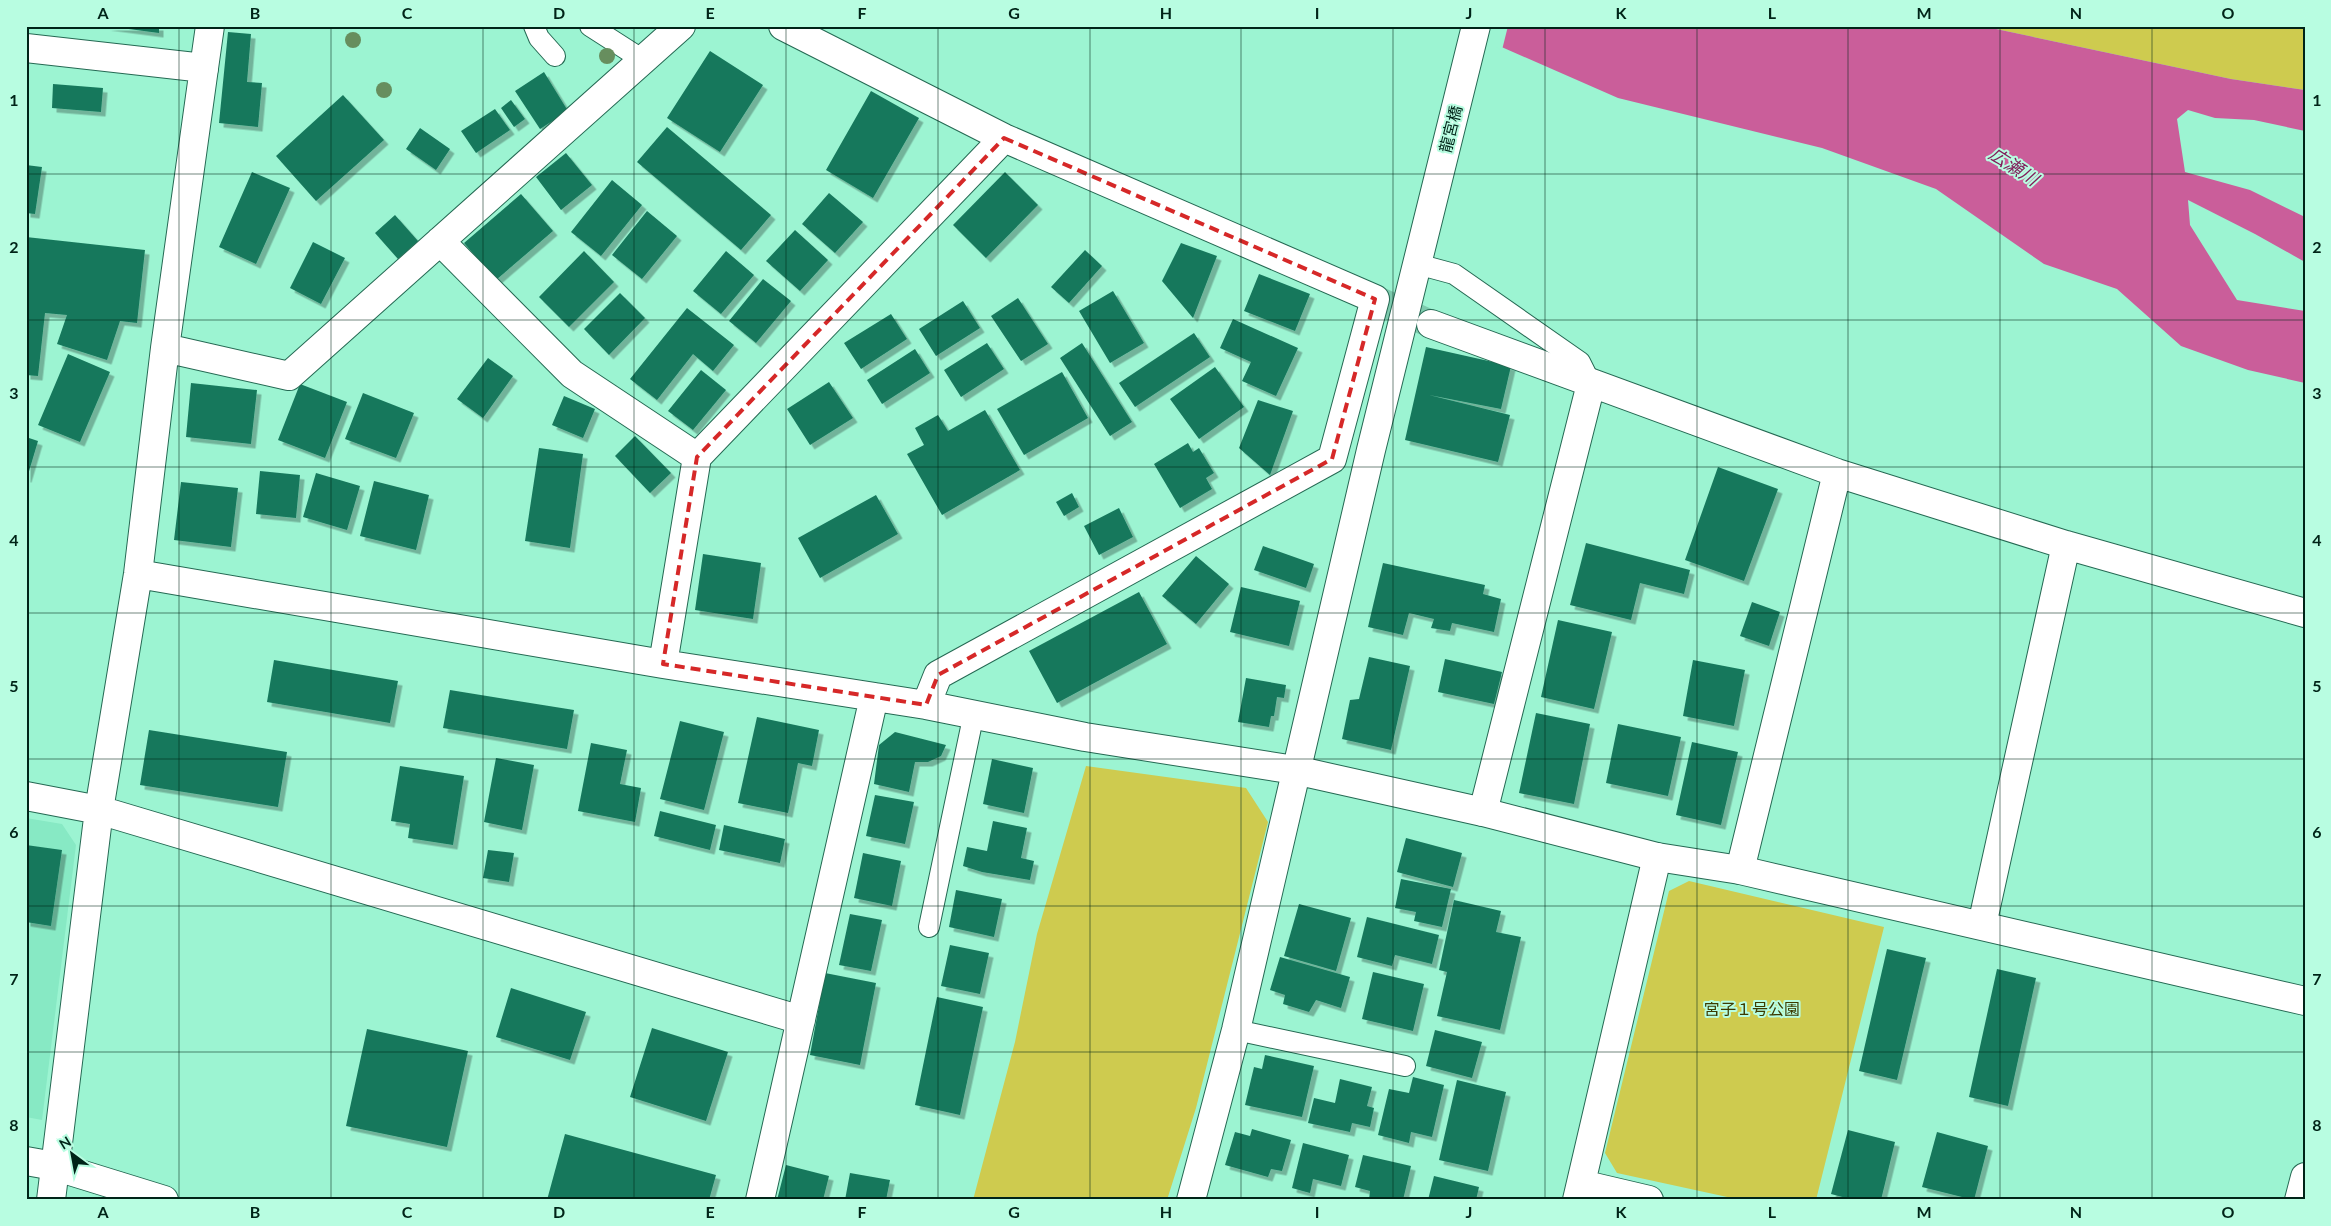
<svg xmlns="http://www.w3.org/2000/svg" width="2331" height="1226" font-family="Lato,'Noto Sans JP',sans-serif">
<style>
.built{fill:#87e9c4}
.green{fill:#cecb4f}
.water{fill:#ca5e9a}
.pier{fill:#9cf4d2}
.building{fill:#16785c;filter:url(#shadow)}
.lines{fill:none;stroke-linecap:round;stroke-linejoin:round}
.minor-tunnel{stroke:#7dcaad;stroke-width:28;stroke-dasharray:28 14;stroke-linecap:butt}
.service-casing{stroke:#256953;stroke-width:22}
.minor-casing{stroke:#256953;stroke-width:30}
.tertiary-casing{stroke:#256953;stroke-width:30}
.service{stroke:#fff;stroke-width:20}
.minor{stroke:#fff;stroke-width:28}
.tertiary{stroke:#fff;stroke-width:28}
.tree{fill:#678e5e}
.marked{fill:none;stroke:#d62828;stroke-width:4;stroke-dasharray:10 6;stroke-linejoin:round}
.grid{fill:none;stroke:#002418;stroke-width:1;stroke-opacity:0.55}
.labels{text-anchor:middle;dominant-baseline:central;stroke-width:4;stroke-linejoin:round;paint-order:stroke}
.street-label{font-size:16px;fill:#002418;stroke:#b8fde1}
.park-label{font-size:16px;fill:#3c3a00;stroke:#b8fde1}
.water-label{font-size:18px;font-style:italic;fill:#811e5a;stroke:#b8fde1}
.neatline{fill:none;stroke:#002418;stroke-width:2}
.grid-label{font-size:16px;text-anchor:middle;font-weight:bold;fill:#002418}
</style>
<defs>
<filter id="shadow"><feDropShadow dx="4.5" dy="4.5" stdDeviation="0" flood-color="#0004"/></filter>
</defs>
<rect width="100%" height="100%" fill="#9cf4d2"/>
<path class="built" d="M 26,818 L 62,824 L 76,845 L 42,1120 L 26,1117 Z"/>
<path class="green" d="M 1982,26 L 2305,26 L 2305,90 L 2231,79 Z
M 1086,766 L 1246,788 L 1268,822 L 1196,1108 L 1167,1200 L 973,1200 L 1015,1042 L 1037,934 Z
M 1689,881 L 1884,927 L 1816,1200 L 1741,1200 L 1617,1173 L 1605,1153 L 1669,891 Z"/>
<path class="water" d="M 1474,26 L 1982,26 L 2231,79 L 2305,90 L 2305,131 L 2254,120 L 2215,118 L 2188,110 L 2177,119 L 2185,172 L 2250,190 L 2305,217 L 2305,262 L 2255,234 L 2188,200 L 2190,225 L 2237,300 L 2305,311 L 2305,383 L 2248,370 L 2181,346 L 2117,289 L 2044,264 L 1936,189 L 1822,148 L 1618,98 L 1497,45 Z"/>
<path class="pier" d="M 1472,26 L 1508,26 L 1502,50 L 1495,47 Z"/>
<path class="building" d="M 106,26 L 159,26 L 159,33 Z
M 228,32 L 251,34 L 247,82 L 262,83 L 258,127 L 219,123 Z
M 710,51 L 763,85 L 720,152 L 667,118 Z
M 544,72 L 568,111 L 540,129 L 515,91 Z
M 53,84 L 103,88 L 101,112 L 52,108 Z
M 871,91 L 919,118 L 873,198 L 826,170 Z
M 343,95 L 384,140 L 316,201 L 276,156 Z
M 511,100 L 525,119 L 514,127 L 501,108 Z
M 495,109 L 510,130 L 476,153 L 461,131 Z
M 667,127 L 771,215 L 741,250 L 637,162 Z
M 420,128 L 450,149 L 436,170 L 406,149 Z
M 566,153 L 592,185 L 561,210 L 536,177 Z
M 26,165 L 42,167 L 35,214 L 26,213 Z
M 252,172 L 290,188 L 256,264 L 219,247 Z
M 1005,172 L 1038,205 L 986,258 L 953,225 Z
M 612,180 L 642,205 L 601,256 L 571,232 Z
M 829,193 L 863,222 L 835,253 L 802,224 Z
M 521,194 L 553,231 L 496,280 L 464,243 Z
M 647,211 L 677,236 L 642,279 L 612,255 Z
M 395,215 L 418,241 L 398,259 L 375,233 Z
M 795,230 L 828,260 L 800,291 L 766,261 Z
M 26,237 L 145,250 L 137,323 L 120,321 L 107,360 L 57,344 L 67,315 L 45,313 L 38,376 L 26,375 Z
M 313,242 L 345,258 L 321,304 L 290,288 Z
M 1181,243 L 1217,256 L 1193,318 L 1162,281 Z
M 1085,250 L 1102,266 L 1069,303 L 1051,287 Z
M 584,251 L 614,282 L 569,327 L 539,297 Z
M 726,251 L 754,275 L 721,314 L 693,291 Z
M 1259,274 L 1310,294 L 1295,331 L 1244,311 Z
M 763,279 L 791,301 L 756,343 L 729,321 Z
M 1113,291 L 1144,343 L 1110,363 L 1079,311 Z
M 620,293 L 645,318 L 609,355 L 584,329 Z
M 1018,298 L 1048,344 L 1021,361 L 991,316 Z
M 963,301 L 980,328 L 936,356 L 919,329 Z
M 687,308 L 734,345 L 713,371 L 693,354 L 657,400 L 630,379 Z
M 891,314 L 907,339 L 861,369 L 844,343 Z
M 1233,319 L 1298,348 L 1276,396 L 1242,381 L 1251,362 L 1220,348 Z
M 1194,333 L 1210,357 L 1135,407 L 1119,383 Z
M 987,343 L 1004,369 L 961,397 L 944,370 Z
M 1082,343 L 1132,422 L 1110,436 L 1060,358 Z
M 1426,347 L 1511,366 L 1501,409 L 1429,395 L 1510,415 L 1498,462 L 1405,440 Z
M 915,349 L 930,373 L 882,404 L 867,380 Z
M 68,354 L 110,372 L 80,442 L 38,425 Z
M 488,358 L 513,376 L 483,418 L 457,399 Z
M 1215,367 L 1244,407 L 1199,439 L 1170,399 Z
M 701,370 L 726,390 L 693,430 L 668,411 Z
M 1062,372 L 1088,418 L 1024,455 L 997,409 Z
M 829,382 L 853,418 L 810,445 L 787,409 Z
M 191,383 L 257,390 L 251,444 L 186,437 Z
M 300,384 L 347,402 L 325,458 L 278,440 Z
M 363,393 L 414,413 L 396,458 L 345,439 Z
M 564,396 L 595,409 L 583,438 L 552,425 Z
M 1258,400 L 1293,411 L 1270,475 L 1239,448 Z
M 985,410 L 1020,470 L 942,515 L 907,454 L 924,445 L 915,428 L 938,415 L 948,431 Z
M 635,436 L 671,473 L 650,493 L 615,456 Z
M 26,437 L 38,441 L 27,478 L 26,478 Z
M 1188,443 L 1193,452 L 1199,448 L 1214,473 L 1206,478 L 1212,489 L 1180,508 L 1154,464 Z
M 539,448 L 583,454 L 570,548 L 525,541 Z
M 1718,467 L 1778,489 L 1744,581 L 1685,560 Z
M 260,471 L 300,475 L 296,518 L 256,514 Z
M 316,473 L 360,486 L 347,530 L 303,517 Z
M 374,481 L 429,495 L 416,550 L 360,536 Z
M 181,482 L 238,488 L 231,547 L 174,540 Z
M 1072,493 L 1079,507 L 1064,516 L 1056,502 Z
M 876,495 L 898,534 L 820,578 L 798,538 Z
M 1119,508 L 1133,537 L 1099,555 L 1084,526 Z
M 1586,543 L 1690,570 L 1684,594 L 1640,583 L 1631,620 L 1570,605 Z
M 1263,546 L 1314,564 L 1306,588 L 1254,570 Z
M 703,554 L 761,563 L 753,619 L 695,610 Z
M 1196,556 L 1229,584 L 1196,624 L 1162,596 Z
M 1383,563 L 1485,585 L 1483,594 L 1501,599 L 1494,632 L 1452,623 L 1450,631 L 1431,628 L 1434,619 L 1409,613 L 1403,635 L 1368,627 Z
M 1241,587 L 1300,601 L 1289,646 L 1230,632 Z
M 1139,592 L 1167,644 L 1057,703 L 1029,651 Z
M 1752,602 L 1780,612 L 1769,646 L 1740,636 Z
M 1558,620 L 1612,632 L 1594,709 L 1541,697 Z
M 1369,657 L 1410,666 L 1391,750 L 1342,739 L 1350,700 L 1359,699 Z
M 1445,659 L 1502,672 L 1494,704 L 1438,692 Z
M 274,660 L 398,681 L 390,723 L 267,702 Z
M 1693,660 L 1745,670 L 1734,726 L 1683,716 Z
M 1246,678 L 1286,685 L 1284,698 L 1277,697 L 1274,716 L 1271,716 L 1269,727 L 1238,722 Z
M 450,690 L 574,710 L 567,749 L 443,728 Z
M 1536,713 L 1590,724 L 1574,804 L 1519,793 Z
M 757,717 L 819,730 L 812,766 L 798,763 L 788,813 L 738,803 Z
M 680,721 L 724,732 L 704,810 L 660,799 Z
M 1618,724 L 1681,737 L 1668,796 L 1606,783 Z
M 149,730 L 287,752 L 278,807 L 140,785 Z
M 895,732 L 946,745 L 941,756 L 928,762 L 915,762 L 909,792 L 874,784 L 879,745 Z
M 1692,742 L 1738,752 L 1721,825 L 1676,815 Z
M 591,743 L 627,750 L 620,784 L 641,788 L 635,822 L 578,811 Z
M 496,758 L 534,765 L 522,830 L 484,822 Z
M 992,759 L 1033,768 L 1024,813 L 983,804 Z
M 400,766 L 464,776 L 453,845 L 408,838 L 410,824 L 391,821 Z
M 875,795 L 914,802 L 905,844 L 866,836 Z
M 660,811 L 716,825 L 710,850 L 654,836 Z
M 993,821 L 1027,828 L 1021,858 L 1034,861 L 1030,880 L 982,872 L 963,866 L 967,847 L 987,851 Z
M 724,825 L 785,839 L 780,863 L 719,850 Z
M 1406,838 L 1462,853 L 1453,887 L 1397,872 Z
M 26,845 L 62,850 L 51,926 L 26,922 Z
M 488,850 L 514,853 L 509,882 L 483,878 Z
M 863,853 L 901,861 L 892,906 L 854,898 Z
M 1401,879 L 1451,889 L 1442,927 L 1414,921 L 1416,912 L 1395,908 Z
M 956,890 L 1002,899 L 994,937 L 949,927 Z
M 1454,900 L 1501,911 L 1496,932 L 1521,937 L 1500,1030 L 1437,1016 L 1447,972 L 1439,970 Z
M 1299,904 L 1351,918 L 1336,971 L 1284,956 Z
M 850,914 L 882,920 L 871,971 L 839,965 Z
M 1367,917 L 1439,935 L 1432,964 L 1395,955 L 1392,966 L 1357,957 Z
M 950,945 L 989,953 L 980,994 L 941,986 Z
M 1887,949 L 1926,958 L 1897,1080 L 1859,1071 Z
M 1280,957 L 1350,977 L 1341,1008 L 1316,1000 L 1309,1012 L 1283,1004 L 1285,995 L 1270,990 Z
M 1997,969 L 2036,978 L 2008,1106 L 1969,1097 Z
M 1373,972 L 1424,984 L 1413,1031 L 1362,1019 Z
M 825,973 L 876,983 L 860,1065 L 810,1055 Z
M 511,988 L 586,1012 L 570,1060 L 496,1037 Z
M 937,997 L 983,1007 L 960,1115 L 915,1105 Z
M 652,1028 L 728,1052 L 706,1121 L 630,1097 Z
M 367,1029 L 468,1051 L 447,1147 L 346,1126 Z
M 1435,1030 L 1482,1042 L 1472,1078 L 1426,1066 Z
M 1265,1055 L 1314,1066 L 1302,1117 L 1245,1105 L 1254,1067 L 1262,1069 Z
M 1413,1077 L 1444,1085 L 1432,1137 L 1411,1132 L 1409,1143 L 1378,1135 L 1389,1089 L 1409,1093 Z
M 1340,1079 L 1372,1087 L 1367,1106 L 1374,1108 L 1370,1127 L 1352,1123 L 1350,1132 L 1308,1123 L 1314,1098 L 1335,1103 Z
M 1457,1080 L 1506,1092 L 1488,1171 L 1439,1160 Z
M 1252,1129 L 1291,1140 L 1282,1171 L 1271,1169 L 1268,1177 L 1225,1165 L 1235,1132 L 1250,1136 Z
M 1848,1130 L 1895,1142 L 1881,1200 L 1854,1200 L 1831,1194 Z
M 1937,1132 L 1988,1146 L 1974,1200 L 1922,1187 Z
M 565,1134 L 716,1175 L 709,1200 L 547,1200 Z
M 1303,1143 L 1349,1155 L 1341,1186 L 1313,1179 L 1310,1193 L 1292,1188 Z
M 1363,1155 L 1411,1166 L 1403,1200 L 1369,1200 L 1370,1191 L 1355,1187 Z
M 786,1165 L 829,1176 L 823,1200 L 777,1200 Z
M 850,1173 L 890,1180 L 886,1200 L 845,1200 Z
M 1434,1176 L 1479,1187 L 1476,1200 L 1428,1200 Z"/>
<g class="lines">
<path class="minor-tunnel" d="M 1375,299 L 1431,324"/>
<g class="service-casing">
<path id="service" d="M 534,26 L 539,38 L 555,56
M 590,26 L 643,60
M 1417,264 L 1454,274 L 1580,362 L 1591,384
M 929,927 L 974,713
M 1236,1030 L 1405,1066"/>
</g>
<g class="minor-casing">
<path id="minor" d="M 783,26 L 1004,138 L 1375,299 L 1332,459 L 938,675 L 926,705
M 26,48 L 204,68 L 165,348 L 138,574 L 99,810 L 801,1020
M 440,241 L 572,374 L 697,457
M 1431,324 L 1837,473 L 2066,545 L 2305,613
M 165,348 L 289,376 L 681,26
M 138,574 L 663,664 L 926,705 L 1085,737 L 1295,770
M 663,664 L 697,457 L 1004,138
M 1483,812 L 1591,384
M 1740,870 L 1837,473
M 1982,925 L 2066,545
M 26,1161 L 54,1166 L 164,1200
M 1581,1184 L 1649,1200
M 760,1200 L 874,697
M 1577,1200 L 1657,857
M 2299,1200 L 2305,1177"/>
</g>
<g class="tertiary-casing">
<path id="tertiary" d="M 204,68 L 210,26
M 1295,770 L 1483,812 L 1657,857 L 1740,870 L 2305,1001
M 26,796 L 99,810 L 51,1200
M 1191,1200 L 1236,1030 L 1371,450 L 1476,26"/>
</g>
<use href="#service" class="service"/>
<use href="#minor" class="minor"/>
<use href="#tertiary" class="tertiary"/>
</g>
<g class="tree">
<circle cx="353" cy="40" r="8"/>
<circle cx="607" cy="56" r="8"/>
<circle cx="384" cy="90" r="8"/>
</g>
<path class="marked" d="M 1004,138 L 1375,299 L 1332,459 L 938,675 L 926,705 L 663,664 L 697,457 Z"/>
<path class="grid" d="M 179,26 L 179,1200M 331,26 L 331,1200M 483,26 L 483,1200M 634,26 L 634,1200M 786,26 L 786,1200M 938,26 L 938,1200M 1090,26 L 1090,1200M 1241,26 L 1241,1200M 1393,26 L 1393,1200M 1545,26 L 1545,1200M 1697,26 L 1697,1200M 1848,26 L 1848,1200M 2000,26 L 2000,1200M 2152,26 L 2152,1200M 26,174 L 2305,174M 26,320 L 2305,320M 26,467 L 2305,467M 26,613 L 2305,613M 26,759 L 2305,759M 26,906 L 2305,906M 26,1052 L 2305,1052"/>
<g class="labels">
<g class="street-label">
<text transform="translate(1450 129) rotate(-76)">龍宮橋</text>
</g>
<g class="park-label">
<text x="1752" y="1008">宮子１号公園</text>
</g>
<g class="water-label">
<text transform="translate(2014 166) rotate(33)">広瀬川</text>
</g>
</g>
<rect width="2331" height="1226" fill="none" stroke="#b8fde1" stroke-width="55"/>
<g transform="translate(72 1154) rotate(328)" stroke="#b8fde1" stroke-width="4" paint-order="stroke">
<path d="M0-4L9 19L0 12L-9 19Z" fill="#002418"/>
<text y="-8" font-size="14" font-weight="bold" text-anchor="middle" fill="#002418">N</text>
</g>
<rect x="28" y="28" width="2276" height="1170" class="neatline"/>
<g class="grid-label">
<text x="103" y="19">A</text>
<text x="255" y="19">B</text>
<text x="407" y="19">C</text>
<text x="559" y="19">D</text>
<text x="710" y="19">E</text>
<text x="862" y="19">F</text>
<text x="1014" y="19">G</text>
<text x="1166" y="19">H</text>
<text x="1317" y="19">I</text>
<text x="1469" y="19">J</text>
<text x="1621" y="19">K</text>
<text x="1772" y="19">L</text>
<text x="1924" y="19">M</text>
<text x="2076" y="19">N</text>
<text x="2228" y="19">O</text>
<text x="14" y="106">1</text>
<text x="2317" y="106">1</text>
<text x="14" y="253">2</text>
<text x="2317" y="253">2</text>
<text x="14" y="399">3</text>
<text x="2317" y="399">3</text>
<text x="14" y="546">4</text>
<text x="2317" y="546">4</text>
<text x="14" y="692">5</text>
<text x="2317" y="692">5</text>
<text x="14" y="838">6</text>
<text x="2317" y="838">6</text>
<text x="14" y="985">7</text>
<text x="2317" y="985">7</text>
<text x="14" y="1131">8</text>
<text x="2317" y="1131">8</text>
<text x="103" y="1218">A</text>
<text x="255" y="1218">B</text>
<text x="407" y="1218">C</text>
<text x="559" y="1218">D</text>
<text x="710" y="1218">E</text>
<text x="862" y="1218">F</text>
<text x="1014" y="1218">G</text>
<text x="1166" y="1218">H</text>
<text x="1317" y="1218">I</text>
<text x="1469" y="1218">J</text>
<text x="1621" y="1218">K</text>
<text x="1772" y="1218">L</text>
<text x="1924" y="1218">M</text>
<text x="2076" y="1218">N</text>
<text x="2228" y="1218">O</text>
</g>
</svg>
